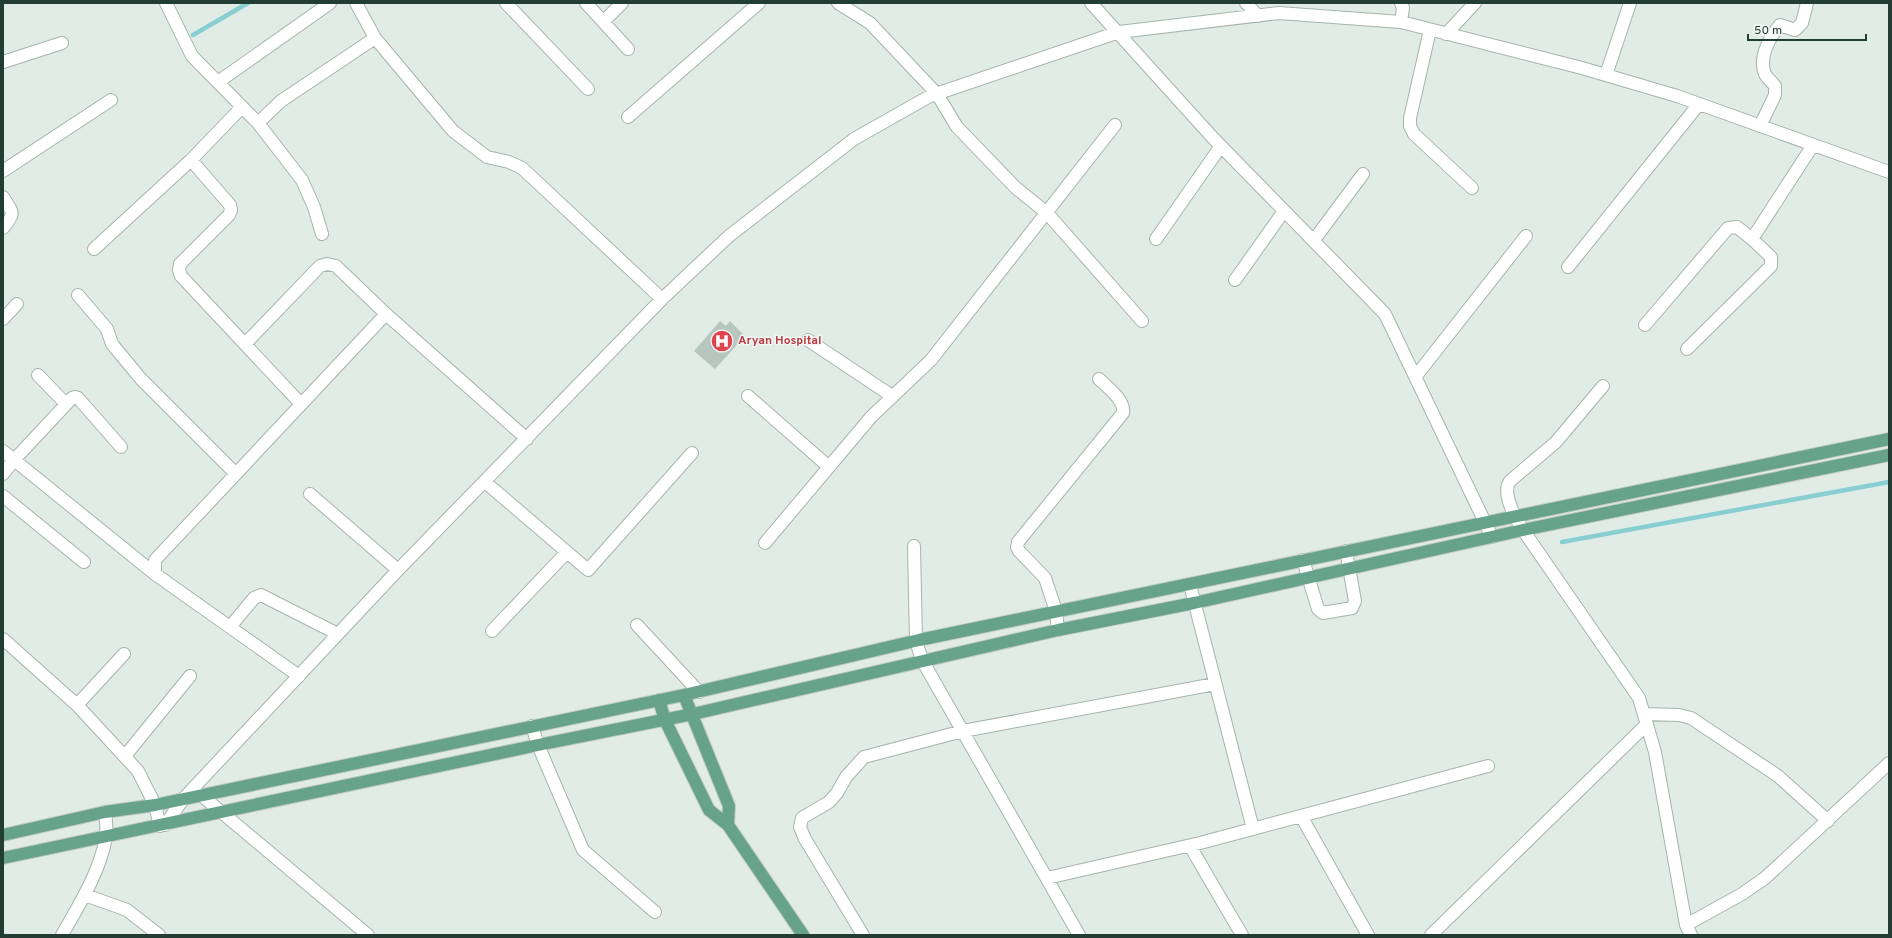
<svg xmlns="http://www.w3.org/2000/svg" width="1892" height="938" font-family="Overpass,sans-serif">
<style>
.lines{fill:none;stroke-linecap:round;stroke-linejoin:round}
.stream{stroke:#89ced1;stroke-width:4.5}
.building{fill:#b7c7bf}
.minor-casing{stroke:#a5b4ad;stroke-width:14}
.major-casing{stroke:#c1c9c6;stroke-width:14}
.minor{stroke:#fff;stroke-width:12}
.major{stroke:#66a28c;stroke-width:12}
.labels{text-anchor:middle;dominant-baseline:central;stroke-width:3;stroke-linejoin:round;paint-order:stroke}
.health-label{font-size:12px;font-weight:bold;fill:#be3a42;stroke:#f2f8f5;text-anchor:start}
</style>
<rect width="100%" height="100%" fill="#e2ece6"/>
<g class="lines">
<path class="stream" d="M 193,35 L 248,3
M 1562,542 L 1889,482"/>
</g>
<path class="building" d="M 720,321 L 726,326 L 730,321 L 745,336 L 715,369 L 694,351 Z"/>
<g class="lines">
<g class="minor-casing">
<path id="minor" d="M 166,3 L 192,56 L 258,123 L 302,180 L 314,207 L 322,234
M 356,3 L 375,38 L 453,131 L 487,157 L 509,162 L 522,168 L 662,299
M 506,3 L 588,89
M 586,3 L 628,49
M 838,3 L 870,23 L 937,94 L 957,127 L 1016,188 L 1047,213 L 1142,321
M 1091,3 L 1213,138 L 1385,314 L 1492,537
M 1246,3 L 1258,16
M 1401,3 L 1403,8 L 1401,22
M 604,21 L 622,3
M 1430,30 L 1410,118 L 1410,126 L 1414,134 L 1472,188
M 1446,34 L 1475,3
M 3,62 L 62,43
M 1606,75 L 1630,3
M 218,82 L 330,3
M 628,117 L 759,3
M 258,123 L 281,101 L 375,38
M 1760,126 L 1775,95 L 1775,86 C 1772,82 1767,78 1765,74 C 1758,58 1770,36 1780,25 L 1795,30 L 1802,23 L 1807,3
M 191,160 L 230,205 L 231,210 L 229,215 L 180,264 L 179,270 L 181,276 L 301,404
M 3,171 L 111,100
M 3,197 C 13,213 16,213 3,228
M 1156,239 L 1221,146
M 1752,239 L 1813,145
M 1314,240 L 1363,174
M 94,249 L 191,160 L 242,107
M 1568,267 L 1699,104
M 1235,280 L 1284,211
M 78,295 L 107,329 L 112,344 L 141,379 L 236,474
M 3,319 L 17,304
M 1645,325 L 1728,228 L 1737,227 L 1752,239 L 1771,257 L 1771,266 L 1687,349
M 808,340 L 892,396
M 245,344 L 320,266 L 327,264 L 336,266 L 386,314 L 527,439
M 38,375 L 66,404
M 1416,376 L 1526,236
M 1603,386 L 1556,442 L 1510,481 C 1501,493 1516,519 1523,530 L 1639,698 L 1655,752 L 1686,925 L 1691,935
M 748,396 L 829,467
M 3,451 L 155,574
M 3,474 L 14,460 L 72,398 L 75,397 L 78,398 L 121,447
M 485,482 L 588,570 L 692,453
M 310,494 L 398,570
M 3,496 L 84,562
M 765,543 L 871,417 L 931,360 L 1115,125
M 914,546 L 916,641 L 922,660 L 1079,935
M 1303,560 L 1318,609 L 1323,613 L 1352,608 L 1355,601 L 1346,551
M 1190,585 L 1253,829
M 637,625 L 699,692
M 230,627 L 254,598 L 261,595 L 338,634
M 1058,630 L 1056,611 L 1045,578 L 1019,551 L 1017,547 L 1018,542 L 1123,413 C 1125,400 1108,388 1099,379
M 492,631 L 567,552
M 3,639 L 77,705 L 138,771 L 155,805 L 160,826
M 299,676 L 155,574 L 155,560 L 386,314
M 77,705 L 124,654
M 1644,714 L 1679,715 L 1691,718 L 1778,776 L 1828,821
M 532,726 L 538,745 L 583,850 L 655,912
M 125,756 L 190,676
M 201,795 L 368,935
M 1301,816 L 1368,935
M 165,825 L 184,798 L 398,570 L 662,299 L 729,236 L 854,139 L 930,96 L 1119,32 L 1279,13 L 1401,22 L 1582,68 L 1677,96 L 1889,172
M 1190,846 L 1242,935
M 1047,878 L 1200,843 L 1488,766
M 85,895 L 127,910 L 159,935
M 1686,925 L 1742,894 L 1765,878 L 1889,763
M 62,935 C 79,905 100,872 106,837 C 107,829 106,820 105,812
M 863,935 L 805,839 L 800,827 L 802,818 L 829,802 L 837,793 L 846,777 L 864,757 L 963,731 L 1215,684
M 1431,935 L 1647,724"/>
</g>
<g class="major-casing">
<path id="major" d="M 684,695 L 729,806 L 728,825
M 659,700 L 665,720 L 709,810 L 728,825 L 803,935
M 3,835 L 105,812 L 155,805 L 684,695 L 919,640 L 1889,439
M 3,858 L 538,745 L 693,714 L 1058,630 L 1194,603 L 1523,530 L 1889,455"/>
</g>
<use href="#minor" class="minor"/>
<use href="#major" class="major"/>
</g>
<defs>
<g id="hospital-disc" transform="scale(1.15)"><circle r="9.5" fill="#e0444e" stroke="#f2f8f5"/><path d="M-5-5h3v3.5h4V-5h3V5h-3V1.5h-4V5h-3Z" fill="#fff"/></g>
</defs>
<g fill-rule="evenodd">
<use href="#hospital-disc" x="722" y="341"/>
</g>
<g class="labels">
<g class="health-label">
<text x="738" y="341">Aryan Hospital</text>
</g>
</g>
<rect width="1892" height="938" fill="none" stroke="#223d33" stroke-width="8"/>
<path d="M1748 34v6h118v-6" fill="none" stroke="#223d33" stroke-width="2"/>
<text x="1754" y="34" font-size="12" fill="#223d33" stroke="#f2f8f5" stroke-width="3" paint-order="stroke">50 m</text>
</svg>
